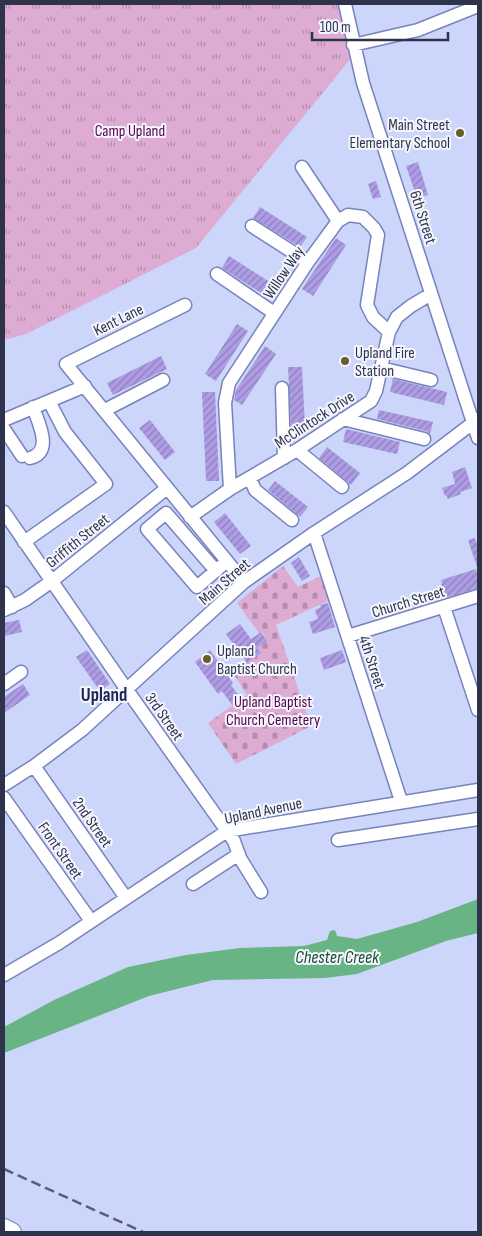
<svg xmlns="http://www.w3.org/2000/svg" width="482" height="1236" font-family="'Sofia Sans Condensed',sans-serif">
<style>
.cemetery{fill:url(#cemetery-stones)}
.park{fill:url(#park-tufts)}
.water{fill:#69b485}
.building{fill:url(#building-hatch)}
.lines{fill:none;stroke-linecap:round;stroke-linejoin:round}
.minor-casing{stroke:#7783bc;stroke-width:15}
.highway-casing{stroke:#7783bc;stroke-width:20}
.minor{stroke:#fff;stroke-width:12}
.highway{stroke:#fff;stroke-width:18}
.rail{stroke:#575d79;stroke-width:2.5;stroke-dasharray:10 5;stroke-linecap:butt}
.poi-dot{fill:#6a5d2a;stroke:#f6f7fe;stroke-width:2}
.labels{text-anchor:middle;stroke-width:4;stroke-linejoin:round;paint-order:stroke}
.poi-label{font-size:16px;fill:#2e334b;stroke:#f6f7fe;text-anchor:start}
.park-label{font-size:16px;fill:#55044a;stroke:#f6f7fe}
.street-label{font-size:16px;fill:#2e334b;stroke:#f6f7fe}
.water-label{font-size:18px;font-style:italic;fill:#154e2e;stroke:#f6f7fe}
.quarter-label{font-size:19px;font-weight:bold;fill:#202555;stroke:#f6f7fe}
</style>
<defs>
<pattern id="cemetery-stones" width="16" height="16" patternUnits="userSpaceOnUse" patternTransform="scale(1.25)"><rect width="16" height="16" fill="#deacd2"/><path d="M2 7V4a2 2 0 0 1 4 0v3zM10 15v-3a2 2 0 0 1 4 0v3z" fill="#b48dac"/></pattern>
<pattern id="park-tufts" width="24" height="20" patternUnits="userSpaceOnUse" patternTransform="scale(1.25)"><rect width="24" height="20" fill="#deacd2"/><path d="M3 7l-1-3M5 7V3M7 7l1-3M15 17l-1-3M17 17v-4M19 17l1-3" fill="none" stroke="#b48dac"/></pattern>
<pattern id="building-hatch" width="6" height="6" patternUnits="userSpaceOnUse" patternTransform="scale(1.25)"><rect width="6" height="6" fill="#ae9ce4"/><path d="M-1 1l2-2M0 6l6-6M5 7l2-2" fill="none" stroke="#8e80bb"/></pattern>
</defs>
<rect width="100%" height="100%" fill="#ccd5fa"/>
<path class="cemetery" d="M 283,566 L 298,587 L 321,576 L 330,600 L 276,625 L 311,726 L 236,764 L 208,723 L 247,695 L 233,673 L 260,653 L 257,648 L 267,641 L 262,632 L 259,633 L 237,603 Z"/>
<path class="park" d="M 4,4 L 343,4 L 352,57 L 196,248 L 26,334 L 4,340 Z"/>
<path class="water" d="M 478,899 L 478,933 L 446,941 L 357,974 L 325,978 L 213,980 L 149,996 L 4,1053 L 4,1027 L 56,999 L 128,967 L 186,955 L 240,948 L 304,946 L 327,940 L 330,931 L 335,930 L 337,936 L 357,939 L 417,922 Z"/>
<path class="building" d="M 418,162 L 428,195 L 417,198 L 406,166 Z
M 376,181 L 381,197 L 373,199 L 368,184 Z
M 260,207 L 307,237 L 300,247 L 253,218 Z
M 336,238 L 346,245 L 313,296 L 302,289 Z
M 229,256 L 276,286 L 269,298 L 222,268 Z
M 237,324 L 248,331 L 216,381 L 205,374 Z
M 265,346 L 276,354 L 242,405 L 234,400 L 236,390 Z
M 161,356 L 167,369 L 113,395 L 107,383 Z
M 288,367 L 302,367 L 305,427 L 291,427 Z
M 393,379 L 447,392 L 444,405 L 390,392 Z
M 202,392 L 215,392 L 219,481 L 206,481 Z
M 379,410 L 433,422 L 430,434 L 426,431 L 377,419 Z
M 150,420 L 175,452 L 165,460 L 139,428 Z
M 346,429 L 400,442 L 397,454 L 343,442 Z
M 327,447 L 360,473 L 351,485 L 319,458 Z
M 465,467 L 472,488 L 460,492 L 461,494 L 448,499 L 446,495 L 445,496 L 442,488 L 455,484 L 452,472 Z
M 275,481 L 308,507 L 300,517 L 268,490 Z
M 225,513 L 251,546 L 240,554 L 214,522 Z
M 475,538 L 478,547 L 478,567 L 477,567 L 468,540 Z
M 299,557 L 310,576 L 302,581 L 291,563 Z
M 476,569 L 478,578 L 478,588 L 445,598 L 440,585 L 442,584 L 441,580 Z
M 328,603 L 335,627 L 313,634 L 309,622 L 318,619 L 315,610 L 321,607 L 320,605 Z
M 19,620 L 22,632 L 4,636 L 4,623 Z
M 240,624 L 251,639 L 261,632 L 267,641 L 257,648 L 261,653 L 247,663 L 226,634 Z
M 87,650 L 110,684 L 100,691 L 76,657 Z
M 210,650 L 233,683 L 231,685 L 241,699 L 232,705 L 222,691 L 218,694 L 195,662 Z
M 342,650 L 346,662 L 324,670 L 320,658 Z
M 23,684 L 30,695 L 4,713 L 4,697 Z"/>
<g class="lines">
<defs>
<path id="minor" d="M 345,4 L 363,83 L 478,438
M 353,45 L 418,30 L 478,6
M 302,167 L 338,221
M 252,226 L 308,262
M 217,274 L 274,313
M 185,305 L 66,364 L 244,582
M 381,368 L 431,380
M 282,388 L 284,458
M 105,410 L 163,380
M 343,419 L 424,439
M 4,420 L 85,386
M 4,429 L 22,456
M 297,450 L 342,487
M 30,458 C 54,452 38,422 33,407
M 250,478 L 255,490 L 292,520
M 230,489 L 225,403 L 229,383 L 308,262 L 338,221 L 348,215 L 363,217 L 374,228 L 378,235 L 367,305 L 373,317 L 389,332
M 4,512 L 127,690 L 234,841 L 240,858 L 261,892
M 190,517 L 230,489 L 297,450 L 371,401 L 376,391 L 389,332 L 397,317 L 411,306 L 431,294
M 314,533 L 401,801
M 24,542 L 106,484 L 65,432 L 49,401
M 216,571 L 166,513 L 147,529 L 197,587 L 227,561
M 4,593 L 12,607
M 444,607 L 478,710
M 4,610 L 25,600 L 52,581 L 167,488
M 348,636 L 478,596
M 4,684 L 21,672
M 34,766 L 126,898
M 4,785 L 34,766 L 82,730 L 244,582 L 314,533 L 407,473 L 478,419
M 4,798 L 91,921
M 338,840 L 478,819
M 193,884 L 239,854
M 4,975 L 59,943 L 227,831 L 478,790"/>
<path id="highway" d="M 4,1228 L 12,1232"/>
</defs>
<use href="#minor" class="minor-casing"/>
<use href="#highway" class="highway-casing"/>
<use href="#minor" class="minor"/>
<use href="#highway" class="highway"/>
<path class="rail" d="M 4,1169 L 143,1232"/>
</g>
<g class="poi-dot">
<circle cx="460" cy="133" r="5"/>
<circle cx="345" cy="361" r="5"/>
<circle cx="207" cy="659" r="5"/>
</g>
<g class="labels">
<g class="poi-label">
<text x="450" y="130" text-anchor="end">Main Street<tspan x="450" dy="18">Elementary School</tspan></text>
<text x="355" y="358">Upland Fire<tspan x="355" dy="18">Station</tspan></text>
<text x="217" y="656">Upland<tspan x="217" dy="18">Baptist Church</tspan></text>
</g>
<g class="park-label">
<text x="130" y="136">Camp Upland</text>
<text x="273" y="707">Upland Baptist<tspan x="273" dy="18">Church Cemetery</tspan></text>
</g>
<g class="street-label">
<text transform="translate(424 217) rotate(72)" y="6">6th Street</text>
<text transform="translate(283 272) rotate(-56)" y="6">Willow Way</text>
<text transform="translate(118 319) rotate(-26)" y="6">Kent Lane</text>
<text transform="translate(314 419) rotate(-33)" y="6">McClintock Drive</text>
<text transform="translate(77 540) rotate(-39)" y="6">Griffith Street</text>
<text transform="translate(224 581) rotate(-41)" y="6">Main Street</text>
<text transform="translate(408 601) rotate(-17)" y="6">Church Street</text>
<text transform="translate(373 662) rotate(72)" y="6">4th Street</text>
<text transform="translate(165 716) rotate(55)" y="6">3rd Street</text>
<text transform="translate(263 810) rotate(-12)" y="6">Upland Avenue</text>
<text transform="translate(93 822) rotate(55)" y="6">2nd Street</text>
<text transform="translate(61 850) rotate(55)" y="6">Front Street</text>
</g>
<g class="water-label">
<text x="337" y="963">Chester Creek</text>
</g>
<g class="quarter-label">
<text x="104" y="701">Upland</text>
</g>
</g>
<rect width="482" height="1236" fill="none" stroke="#2e334b" stroke-width="10"/>
<path d="M312 32v8h136v-8" fill="none" stroke="#2e334b" stroke-width="2.5"/>
<text x="320" y="32" font-size="15" fill="#2e334b" stroke="#f6f7fe" stroke-width="4" paint-order="stroke">100 m</text>
</svg>
